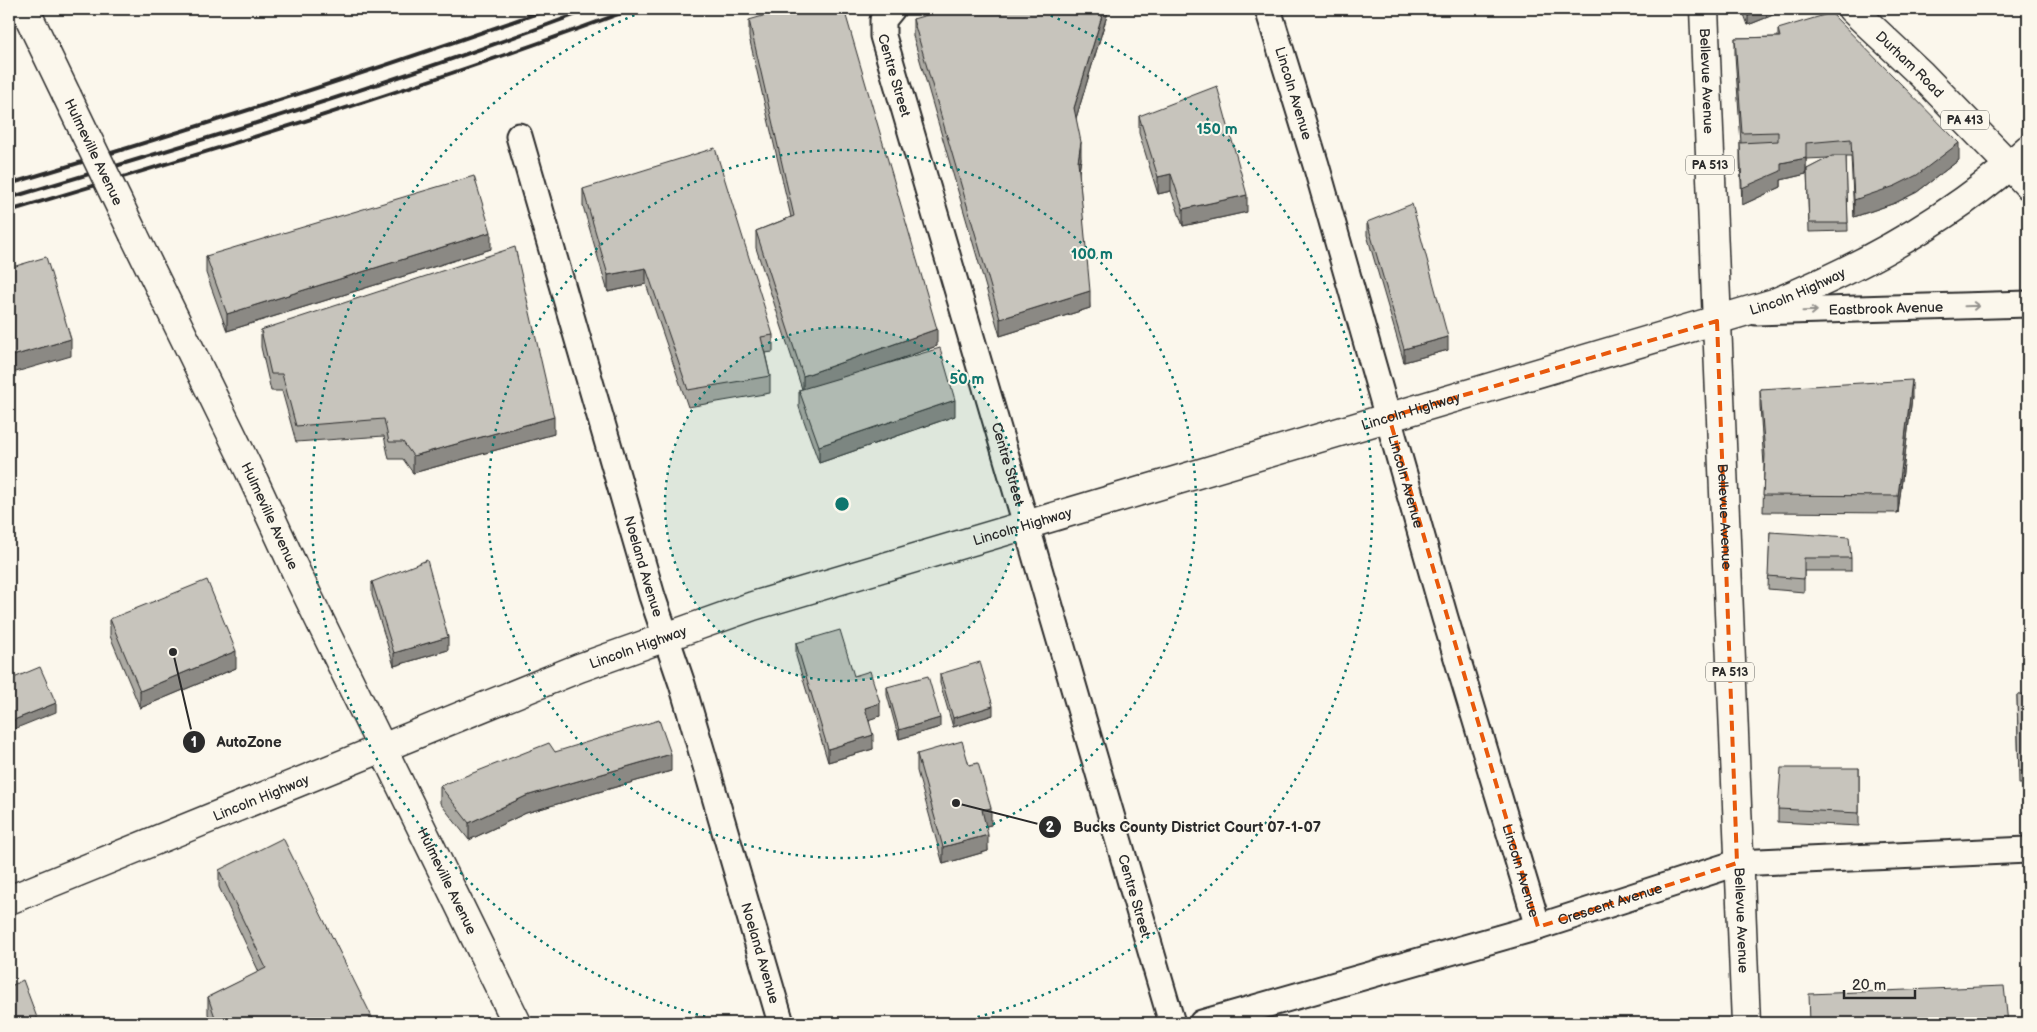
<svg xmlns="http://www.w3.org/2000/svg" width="2037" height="1032" font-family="'Balsamiq Sans',sans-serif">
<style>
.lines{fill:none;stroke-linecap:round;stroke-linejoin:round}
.minor-casing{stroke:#2b2b2b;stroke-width:29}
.tertiary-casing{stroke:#2b2b2b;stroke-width:31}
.secondary-casing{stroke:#2b2b2b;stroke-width:31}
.primary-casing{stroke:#2b2b2b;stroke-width:31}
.minor{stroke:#fbf7ec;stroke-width:25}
.tertiary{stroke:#fbf7ec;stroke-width:28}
.secondary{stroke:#fbf7ec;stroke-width:28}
.primary{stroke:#fbf7ec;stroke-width:28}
.rail{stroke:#2b2b2b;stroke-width:4}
.tertiary-bridge-casing{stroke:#2b2b2b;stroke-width:31;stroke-linecap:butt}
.tertiary-bridge{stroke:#fbf7ec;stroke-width:28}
.wall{fill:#aba9a2;stroke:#2b2b2b}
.shaded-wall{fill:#8b8984;stroke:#2b2b2b}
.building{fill:#c7c4bc;stroke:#2b2b2b}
.oneway{stroke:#93918c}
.marked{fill:none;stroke:#e8590c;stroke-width:4;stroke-dasharray:10 6;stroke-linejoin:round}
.ring{fill:none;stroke:#0f766e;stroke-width:2.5;stroke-dasharray:2.5 5}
.labels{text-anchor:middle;stroke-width:4;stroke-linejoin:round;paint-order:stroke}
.shield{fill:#fbf7ec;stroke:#696865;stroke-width:1}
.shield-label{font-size:12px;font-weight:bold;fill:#2b2b2b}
.street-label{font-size:14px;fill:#2b2b2b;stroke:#fbf7ec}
.centre{fill:#0f766e;stroke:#fbf7ec;stroke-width:2.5}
.ring-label{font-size:15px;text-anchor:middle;font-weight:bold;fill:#0f766e;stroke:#fbf7ec;stroke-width:4;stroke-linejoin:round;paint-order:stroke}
.leader{fill:none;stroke:#2b2b2b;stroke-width:2}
.callout-dot{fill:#2b2b2b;stroke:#fbf7ec;stroke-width:2}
.mark-label{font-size:15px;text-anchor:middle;font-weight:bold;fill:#fff}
.callout-label{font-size:15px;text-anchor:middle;font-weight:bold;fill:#2b2b2b;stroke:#fbf7ec;stroke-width:4;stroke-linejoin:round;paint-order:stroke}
</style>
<rect width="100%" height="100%" fill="#fbf7ec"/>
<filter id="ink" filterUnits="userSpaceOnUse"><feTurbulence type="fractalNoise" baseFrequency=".02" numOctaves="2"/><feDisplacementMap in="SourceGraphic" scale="10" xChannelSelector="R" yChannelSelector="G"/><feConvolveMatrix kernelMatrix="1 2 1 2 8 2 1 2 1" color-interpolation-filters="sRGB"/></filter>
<g filter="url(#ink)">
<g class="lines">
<defs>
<g id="minor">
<path id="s1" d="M 892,9 L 883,20 L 883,36 L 1172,1023"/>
<path id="s2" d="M 1268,9 L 1316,165 L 1445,618 L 1538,927"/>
<path id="s3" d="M 519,136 L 652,596 L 682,684 L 781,1023"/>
<path id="s4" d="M 1756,312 L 2028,304"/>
<path id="s5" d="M 1202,1023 L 1538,927 L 1737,863 L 2028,850"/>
</g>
<g id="tertiary">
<path d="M 25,9 L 67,96"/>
<path id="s6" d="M 134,235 L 249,470 L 297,574 L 517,1023"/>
</g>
<path id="secondary" d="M 2010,166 L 2028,185"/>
<g id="primary">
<path id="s7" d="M 1704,9 L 1746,1023"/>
<path id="s8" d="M 1852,9 L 1921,74 L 2010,166"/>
<path id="s9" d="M 9,900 L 579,668 L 753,606 L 1774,303 C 1867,265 1954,217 2028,149"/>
</g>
</defs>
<use href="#minor" class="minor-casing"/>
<use href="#tertiary" class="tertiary-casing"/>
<use href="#secondary" class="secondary-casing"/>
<use href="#primary" class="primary-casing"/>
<use href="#minor" class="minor"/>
<use href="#tertiary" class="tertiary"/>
<use href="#secondary" class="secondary"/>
<use href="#primary" class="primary"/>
<path class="rail" d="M 9,184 C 190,130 370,72 549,9
M 9,198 C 204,140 400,81 590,9
M 9,211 C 218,149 427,86 632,9"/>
<defs>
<g id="tertiary-bridge">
<path id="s10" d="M 67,96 L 134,235"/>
</g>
</defs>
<use href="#tertiary-bridge" class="tertiary-bridge-casing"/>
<use href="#tertiary-bridge" class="tertiary-bridge"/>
</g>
<path class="wall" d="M 1109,9 L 1076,118 L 1081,159 L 1079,172 L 1090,308 L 1000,336 L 913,36 L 913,19 Z
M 1742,9 L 1778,9 L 1778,13 L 1748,25 Z
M 749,20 L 937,346 L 871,369 L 955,416 L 819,463 L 799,407 L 799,390 L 802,389 L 756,248 L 756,231 L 791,217 L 749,37 Z
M 1778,29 L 1959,160 L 1917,192 L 1895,203 L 1854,217 L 1851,156 L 1846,156 L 1848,231 L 1809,232 L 1807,169 L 1829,158 L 1806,159 L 1806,174 L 1781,180 L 1781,187 L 1742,205 L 1740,160 L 1740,143 L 1741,143 L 1735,55 L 1735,38 L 1778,37 Z
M 1139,116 L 1247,212 L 1183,226 L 1171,191 L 1158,194 L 1139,133 Z
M 583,189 L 773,335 L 773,352 L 765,353 L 770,376 L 770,393 L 688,407 L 646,284 L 608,292 L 583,206 Z
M 1367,222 L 1448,350 L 1404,362 L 1367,235 Z
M 491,249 L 227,331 L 206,273 L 206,256 Z
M 261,330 L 554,434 L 413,473 L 403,459 L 389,459 L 384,436 L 296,442 L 282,391 L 271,391 L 261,347 Z
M 1760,389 L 1912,397 L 1898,513 L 1763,512 L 1764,465 L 1760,406 Z
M 1770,532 L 1851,558 L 1851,571 L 1804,571 L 1804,592 L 1768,589 Z
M 372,582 L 448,650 L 394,666 L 372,595 Z
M 110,619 L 236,668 L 140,708 L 110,636 Z
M 796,643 L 854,676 L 880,716 L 869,719 L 873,749 L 828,762 L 796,656 Z
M 940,674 L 993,715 L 953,727 L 940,683 Z
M 887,687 L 940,727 L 899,739 L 887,695 Z
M 2017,695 L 2028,695 L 2028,784 L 2019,784 Z
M 555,752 L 671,771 L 526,813 L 469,840 L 440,803 L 440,786 Z
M 917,754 L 969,765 L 991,825 L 986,826 L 988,851 L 943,864 L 917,771 Z
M 1859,768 L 1859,826 L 1778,822 L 1778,809 Z
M 219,870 L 375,1023 L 211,1023 L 208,1014 L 208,997 L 259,972 L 219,887 Z"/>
<path class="shaded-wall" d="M 1104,9 L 1109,9 L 1074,125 L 1074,108 Z
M 1766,9 L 1778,9 L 1778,13 L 1748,25 L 1748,16 Z
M 1081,142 L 1081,159 L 1078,178 L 1078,161 Z
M 1959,143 L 1959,160 L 1917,192 L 1895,203 L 1854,217 L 1854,200 Z
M 1806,158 L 1806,174 L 1781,180 L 1781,187 L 1742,205 L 1742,188 L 1781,163 Z
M 1171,174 L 1171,191 L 1158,194 L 1158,177 Z
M 1247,195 L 1247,212 L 1183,226 L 1183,209 Z
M 491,232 L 491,249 L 227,331 L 227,314 Z
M 646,268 L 646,284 L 608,292 L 608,275 Z
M 1090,291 L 1090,308 L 1000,336 L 1000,319 Z
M 937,329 L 937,346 L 803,393 L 803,376 Z
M 1448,337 L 1448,350 L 1404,362 L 1404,349 Z
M 71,339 L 71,356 L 9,374 L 9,357 Z
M 1912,380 L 1912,397 L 1898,513 L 1898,496 Z
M 955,400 L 955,416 L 819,463 L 819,446 Z
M 554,417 L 554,434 L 413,473 L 413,456 Z
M 448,637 L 448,650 L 394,666 L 394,653 Z
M 236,651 L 236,668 L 140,708 L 140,691 Z
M 56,703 L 56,712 L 9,731 L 9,722 Z
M 880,703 L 880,716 L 865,721 L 865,708 Z
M 993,706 L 993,715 L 953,727 L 953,718 Z
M 940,718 L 940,727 L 899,739 L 899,730 Z
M 873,735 L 873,749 L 828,762 L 828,749 Z
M 671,754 L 671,771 L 526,813 L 469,840 L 469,823 L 526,796 Z
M 991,808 L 991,825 L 982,827 L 982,810 Z
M 988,835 L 988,851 L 943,864 L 943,847 Z"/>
<path class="building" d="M 787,9 L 844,9 L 937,329 L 803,376 L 756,231 L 794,216 L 749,20 Z
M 948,9 L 1104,9 L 1074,108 L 1081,142 L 1078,161 L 1090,291 L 1000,319 L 913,19 Z
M 1745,9 L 1766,9 L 1748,16 Z
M 1831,13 L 1959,143 L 1917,175 L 1895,186 L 1854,200 L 1851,139 L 1806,143 L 1806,158 L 1781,163 L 1781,171 L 1742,188 L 1740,143 L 1778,141 L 1778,132 L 1742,133 L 1735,38 L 1780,37 L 1778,29 Z
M 1217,86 L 1247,195 L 1183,209 L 1171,174 L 1158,177 L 1139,116 Z
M 715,148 L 773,335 L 761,337 L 770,376 L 688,390 L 646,268 L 608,275 L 583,189 Z
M 1832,156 L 1846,156 L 1848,223 L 1809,223 L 1807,169 Z
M 474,176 L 491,232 L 227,314 L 206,256 Z
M 1412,204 L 1448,337 L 1404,349 L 1367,222 Z
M 515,247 L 554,417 L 413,456 L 403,442 L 389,442 L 384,419 L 296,426 L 282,374 L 271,374 L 261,330 Z
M 46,257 L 71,339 L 9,357 L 9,268 Z
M 940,348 L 955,400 L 819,446 L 799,390 Z
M 1912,380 L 1898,496 L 1763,495 L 1765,455 L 1760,389 Z
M 1770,532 L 1849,537 L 1851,558 L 1804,558 L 1804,579 L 1768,576 Z
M 427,560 L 448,637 L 394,653 L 372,582 Z
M 207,580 L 236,651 L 140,691 L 110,619 Z
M 840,630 L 854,676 L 870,671 L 880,703 L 865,708 L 873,735 L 828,749 L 796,643 Z
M 980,662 L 993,706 L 953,718 L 940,674 Z
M 40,667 L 56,703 L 9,722 L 9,680 Z
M 928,676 L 940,718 L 899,730 L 887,687 Z
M 2017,695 L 2028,695 L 2028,771 L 2019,771 Z
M 659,720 L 671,754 L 526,796 L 469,823 L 440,786 L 549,743 L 555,752 Z
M 962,741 L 969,765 L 978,763 L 991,808 L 982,810 L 988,835 L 943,847 L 917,754 Z
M 1781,768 L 1859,768 L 1859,813 L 1778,809 Z
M 283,838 L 375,1023 L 217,1023 L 208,997 L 266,968 L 219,870 Z
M 23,980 L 39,1023 L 9,1023 L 9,987 Z
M 2004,986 L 2008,1023 L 1810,1023 L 1809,994 Z"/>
<defs><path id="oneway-shaft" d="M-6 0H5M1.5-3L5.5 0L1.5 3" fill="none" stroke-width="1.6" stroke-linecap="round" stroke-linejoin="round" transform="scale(1.25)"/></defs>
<g class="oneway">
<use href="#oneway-shaft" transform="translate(1972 306) rotate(-2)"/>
<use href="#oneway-shaft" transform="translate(1810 311) rotate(-2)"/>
</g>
</g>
<path class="marked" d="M 1717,321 L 1737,863 L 1538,927 L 1389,417 Z"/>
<circle cx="842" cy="504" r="177" fill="#0f766e" fill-opacity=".12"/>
<g class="ring">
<circle cx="842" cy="504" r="177"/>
<circle cx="842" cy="504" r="354"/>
<path d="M727 1022A531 531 0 0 1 647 10M1037 10A531 531 0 0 1 957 1022"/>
</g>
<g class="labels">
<g class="shield">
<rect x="1941" y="110.5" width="48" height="19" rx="4"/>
<rect x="1686" y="155.5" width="48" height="19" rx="4"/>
<rect x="1706" y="662.5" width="48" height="19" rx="4"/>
</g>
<g class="shield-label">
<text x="1965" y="124">PA 413</text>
<text x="1710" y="169">PA 513</text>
<text x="1730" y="676">PA 513</text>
</g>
<g class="street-label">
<text dy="5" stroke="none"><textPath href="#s8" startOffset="80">Durham Road</textPath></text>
<text dy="5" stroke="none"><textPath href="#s1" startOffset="71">Centre Street</textPath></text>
<text dy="5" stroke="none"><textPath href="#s7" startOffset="72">Bellevue Avenue</textPath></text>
<text dy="5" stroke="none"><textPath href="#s2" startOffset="88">Lincoln Avenue</textPath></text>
<text dy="5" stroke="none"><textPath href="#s10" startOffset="62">Hulmeville Avenue</textPath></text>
<text dy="5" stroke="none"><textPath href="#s9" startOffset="1891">Lincoln Highway</textPath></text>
<text dy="5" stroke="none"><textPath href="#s4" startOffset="130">Eastbrook Avenue</textPath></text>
<text dy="5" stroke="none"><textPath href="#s9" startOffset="1486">Lincoln Highway</textPath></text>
<text dy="5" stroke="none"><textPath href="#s1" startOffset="476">Centre Street</textPath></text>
<text dy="5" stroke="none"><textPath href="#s2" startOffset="492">Lincoln Avenue</textPath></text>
<text dy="5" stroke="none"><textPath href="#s6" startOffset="312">Hulmeville Avenue</textPath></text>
<text dy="5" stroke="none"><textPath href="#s7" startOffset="508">Bellevue Avenue</textPath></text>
<text dy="5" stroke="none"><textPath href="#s9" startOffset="1081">Lincoln Highway</textPath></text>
<text dy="5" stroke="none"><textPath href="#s3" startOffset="448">Noeland Avenue</textPath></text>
<text dy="5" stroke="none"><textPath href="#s9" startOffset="678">Lincoln Highway</textPath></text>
<text dy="5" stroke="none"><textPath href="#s9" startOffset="272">Lincoln Highway</textPath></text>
<text dy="5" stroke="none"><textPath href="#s2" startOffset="898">Lincoln Avenue</textPath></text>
<text dy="5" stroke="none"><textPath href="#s6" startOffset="718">Hulmeville Avenue</textPath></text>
<text dy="5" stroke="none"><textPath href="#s1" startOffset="926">Centre Street</textPath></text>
<text dy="5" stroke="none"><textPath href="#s5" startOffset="425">Crescent Avenue</textPath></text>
<text dy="5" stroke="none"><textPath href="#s7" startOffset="912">Bellevue Avenue</textPath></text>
<text dy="5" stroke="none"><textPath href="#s3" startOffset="852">Noeland Avenue</textPath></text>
</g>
</g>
<circle cx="842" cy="504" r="8" class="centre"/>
<g class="ring-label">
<text x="1217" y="134">150 m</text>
<text x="1092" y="259">100 m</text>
<text x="967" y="384">50 m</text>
</g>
<path class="leader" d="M173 652L194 742M956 803L1050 827"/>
<g class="callout-dot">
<circle cx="173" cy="652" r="5"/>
<circle cx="956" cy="803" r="5"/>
<circle cx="194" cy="742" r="12"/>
<circle cx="1050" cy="827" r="12"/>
</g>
<g class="mark-label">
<text x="194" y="747">1</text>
<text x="1050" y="832">2</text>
</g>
<g class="callout-label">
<text x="249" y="747">AutoZone</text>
<text x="1197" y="832">Bucks County District Court 07-1-07</text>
</g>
<rect width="2037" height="1032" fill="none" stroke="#fbf7ec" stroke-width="30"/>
<rect x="15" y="15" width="2007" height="1002" fill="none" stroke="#2b2b2b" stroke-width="2" filter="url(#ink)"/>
<path d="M1844 990v8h71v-8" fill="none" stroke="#2b2b2b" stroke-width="2.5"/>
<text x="1852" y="990" font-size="15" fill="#2b2b2b" stroke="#fbf7ec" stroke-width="4" paint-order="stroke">20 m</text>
</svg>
